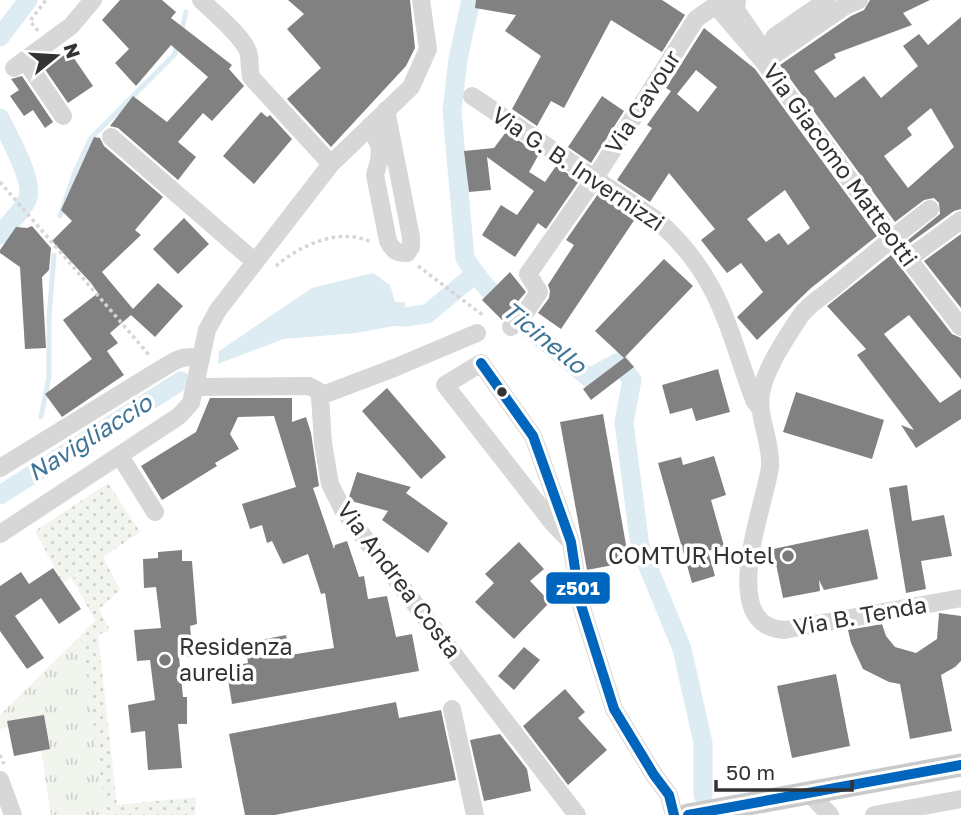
<svg xmlns="http://www.w3.org/2000/svg" width="961" height="815" font-family="'Golos Text',sans-serif">
<style>
.grass{fill:url(#grass-tufts)}
.park{fill:url(#park-dots)}
.water{fill:#ddebf3}
.lines{fill:none;stroke-linecap:round;stroke-linejoin:round}
.stream{stroke:#ddebf3;stroke-width:5}
.canal{stroke:#ddebf3;stroke-width:19}
.building{fill:#818181;fill-rule:evenodd}
.path{stroke:#d6d6d6;stroke-width:3.5;stroke-dasharray:3.5 3.5;stroke-linecap:butt}
.minor{stroke:#d7d7d7;stroke-width:18}
.major{stroke:#cacaca;stroke-width:23}
.bus-1-casing{stroke:#fff;stroke-width:16}
.bus-1{stroke:#0065bd;stroke-width:10}
.bus-dot{fill:#333;stroke:#fff;stroke-width:2.5}
.poi-dot{fill:#7a7a7a;stroke:#fff;stroke-width:2.5}
.labels{text-anchor:middle;stroke-width:7;stroke-linejoin:round;paint-order:stroke}
.street-label{font-size:23px;fill:#333;stroke:#fff}
.poi-label{font-size:23px;fill:#333;stroke:#fff;text-anchor:end}
.water-label{font-size:24px;font-style:italic;fill:#3f7597;stroke:#fff}
.line-badge{stroke:#fff;stroke-width:2.5}
.badge-label{font-size:19px;text-anchor:middle;font-weight:bold;fill:#fff}
</style>
<defs>
<pattern id="grass-tufts" width="24" height="20" patternUnits="userSpaceOnUse" patternTransform="scale(1.75)"><rect width="24" height="20" fill="#f1f5ed"/><path d="M3 7l-1-3M5 7V3M7 7l1-3M15 17l-1-3M17 17v-4M19 17l1-3" fill="none" stroke="#cfd2cc"/></pattern>
<pattern id="park-dots" width="8" height="8" patternUnits="userSpaceOnUse" patternTransform="scale(1.75)"><rect width="8" height="8" fill="#f1f5ed"/><path d="M2 2h.1M6 6h.1" fill="none" stroke="#cfd2cc" stroke-width="1.8" stroke-linecap="round"/></pattern>
</defs>
<rect width="100%" height="100%" fill="#fff"/>
<path class="grass" d="M 81,635 L 106,815 L 51,815 L 37,723 L 0,729 L 0,715 Z"/>
<path class="park" d="M 108,483 L 140,532 L 103,557 L 120,590 L 99,609 L 110,630 L 98,635 L 117,805 L 196,797 L 195,815 L 106,815 L 81,635 L 95,620 L 72,579 L 82,571 L 63,583 L 35,531 Z"/>
<path class="water" d="M 373,273 L 390,285 L 395,302 L 405,302 L 405,307 L 394,309 L 395,312 L 403,311 L 405,324 L 356,333 L 284,339 L 218,364 L 219,351 L 312,288 Z"/>
<g class="lines">
<path class="stream" d="M 181,33 L 186,12
M 60,216 L 75,172 L 91,138 L 175,54 L 177,45
M 41,417 L 49,377 L 49,317 L 54,255"/>
<path class="canal" d="M 471,0 L 458,59 L 452,111 L 465,258 C 495,307 546,341 589,378 L 619,362 L 632,380 L 624,422 L 640,547 L 682,649 L 703,743 L 703,795
M 0,37 L 28,0
M 0,118 C 8,136 36,183 27,200 C 21,213 8,224 0,235
M 379,315 L 405,317 L 427,314 L 475,274
M 0,495 L 181,381"/>
</g>
<path class="building" d="M 120,0 L 162,0 L 176,12 L 171,18 L 232,65 L 229,69 L 244,86 L 212,121 L 203,113 L 178,142 L 196,157 L 178,180 L 118,128 L 110,126 L 133,96 L 167,122 L 208,77 L 171,45 L 136,86 L 115,63 L 129,49 L 102,20 Z
M 288,0 L 410,0 L 415,48 L 406,66 L 331,147 L 287,99 L 321,68 L 287,29 L 304,14 Z
M 476,0 L 662,0 L 685,15 L 662,52 L 611,20 L 564,108 L 551,101 L 537,126 L 512,109 L 541,56 L 505,31 L 516,15 L 475,8 Z
M 870,0 L 930,0 L 903,13 L 912,25 L 834,54 L 836,58 L 814,71 L 835,98 L 864,76 L 881,98 L 918,66 L 903,46 L 919,34 L 928,45 L 961,17 L 961,209 L 954,211 L 910,243 L 908,240 L 940,214 L 939,203 L 934,198 L 924,200 L 895,222 L 780,65 L 851,16 L 864,10 ZM 931,108 L 954,147 L 908,188 L 884,156 L 912,135 L 907,128 Z
M 704,28 L 755,69 L 877,236 L 811,288 L 757,340 L 737,317 L 763,292 L 741,263 L 727,273 L 701,240 L 715,229 L 669,173 L 650,202 L 617,180 L 652,128 L 647,125 L 671,91 L 666,88 ZM 696,70 L 717,87 L 698,112 L 677,94 ZM 785,190 L 810,228 L 788,245 L 779,233 L 766,242 L 747,219 Z
M 69,51 L 93,86 L 68,103 L 44,68 Z
M 22,76 L 53,122 L 45,128 L 33,110 L 24,116 L 10,96 L 19,90 L 11,79 Z
M 602,96 L 624,111 L 591,163 L 568,147 Z
M 261,112 L 267,117 L 270,115 L 292,139 L 254,184 L 223,156 Z
M 506,132 L 539,154 L 529,172 L 545,182 L 556,166 L 579,181 L 546,229 L 538,223 L 515,257 L 482,235 L 501,205 L 517,215 L 534,191 L 487,157 L 491,190 L 469,192 L 464,151 L 494,148 Z
M 94,137 L 100,138 L 104,146 L 163,197 L 135,230 L 141,235 L 102,272 L 133,309 L 158,283 L 183,306 L 155,337 L 131,315 L 110,333 L 118,343 L 107,351 L 124,375 L 62,417 L 45,394 L 92,359 L 63,320 L 98,293 L 91,283 L 52,241 L 72,221 L 61,210 Z
M 598,194 L 635,219 L 561,329 L 538,313 L 549,298 L 550,291 L 548,285 L 574,245 L 566,240 Z
M 184,218 L 209,244 L 178,274 L 153,249 Z
M 32,226 L 51,248 L 49,270 L 42,277 L 46,348 L 25,349 L 20,267 L 0,253 L 0,250 L 16,227 L 27,228 Z
M 961,234 L 961,308 L 924,261 Z
M 891,255 L 952,334 L 961,338 L 961,379 L 909,315 L 884,334 L 940,403 L 961,389 L 961,419 L 916,448 L 901,425 L 914,430 L 857,355 L 866,349 L 827,306 Z
M 664,259 L 693,286 L 625,357 L 634,367 L 591,400 L 583,389 L 624,358 L 595,331 Z
M 510,272 L 526,292 L 502,320 L 482,300 Z
M 718,369 L 730,412 L 696,421 L 692,408 L 670,414 L 662,385 Z
M 387,388 L 446,457 L 421,479 L 362,411 Z
M 796,392 L 884,420 L 872,459 L 783,432 Z
M 210,398 L 292,398 L 292,422 L 306,417 L 311,433 L 319,486 L 313,488 L 334,549 L 335,545 L 347,541 L 359,577 L 364,576 L 368,599 L 387,596 L 396,637 L 412,634 L 419,671 L 232,704 L 226,667 L 248,663 L 245,643 L 286,635 L 290,655 L 334,648 L 325,593 L 321,594 L 308,554 L 283,564 L 272,541 L 267,543 L 262,525 L 250,529 L 242,504 L 296,487 L 274,416 L 238,417 L 230,434 L 239,449 L 215,463 L 217,466 L 162,500 L 141,466 L 196,432 Z
M 603,414 L 629,562 L 587,570 L 560,422 Z
M 714,456 L 726,495 L 711,500 L 724,546 L 708,551 L 715,576 L 692,583 L 658,463 L 681,457 L 683,465 Z
M 357,472 L 411,487 L 406,493 L 448,523 L 428,553 L 382,520 L 388,511 L 351,501 L 349,497 Z
M 907,485 L 912,521 L 944,515 L 952,556 L 921,561 L 926,589 L 906,593 L 889,488 Z
M 868,529 L 878,579 L 824,590 L 819,580 L 820,591 L 783,598 L 773,549 Z
M 519,542 L 544,569 L 530,581 L 550,602 L 514,639 L 475,602 L 494,583 L 485,574 Z
M 182,550 L 182,561 L 192,561 L 197,624 L 190,626 L 193,656 L 179,657 L 183,697 L 187,697 L 187,724 L 178,724 L 182,768 L 148,770 L 145,731 L 131,733 L 128,705 L 155,700 L 150,660 L 137,661 L 134,630 L 161,628 L 156,587 L 144,588 L 143,559 L 158,558 L 158,552 Z
M 53,568 L 81,609 L 59,624 L 41,598 L 15,616 L 44,658 L 27,669 L 0,631 L 0,586 L 21,572 L 29,584 Z
M 939,613 L 961,616 L 961,661 L 955,667 L 941,675 L 952,731 L 910,739 L 900,684 L 889,682 L 863,669 L 851,643 L 848,630 L 882,624 L 886,636 L 895,647 L 916,653 L 937,639 Z
M 524,647 L 540,660 L 514,690 L 498,676 Z
M 836,674 L 850,746 L 792,758 L 777,686 Z
M 565,689 L 585,712 L 578,718 L 607,750 L 568,785 L 523,726 Z
M 396,702 L 399,718 L 441,710 L 456,780 L 275,815 L 245,815 L 229,734 Z
M 44,715 L 50,749 L 14,756 L 7,721 Z
M 500,734 L 527,769 L 531,791 L 484,801 L 470,740 Z"/>
<g class="lines">
<path class="path" d="M 38,31 L 30,21 L 46,0
M 0,182 L 150,356
M 276,266 C 300,245 340,227 371,242
M 418,266 L 484,316
M 0,755 L 4,764"/>
<path class="minor" d="M 201,0 C 213,12 246,38 249,55 C 250,62 249,68 251,77 L 331,164
M 737,0 L 736,10 L 765,52 L 779,44 L 774,37 L 827,0
M 716,6 L 764,62 L 892,238 L 961,327
M 771,57 L 845,6 L 859,0
M 25,60 L 63,116
M 14,68 L 71,26 L 93,0
M 472,96 L 658,221 C 720,276 727,327 754,400 L 760,408
M 370,126 L 380,147 L 379,161 L 375,175 L 388,241 C 393,251 397,253 407,253 L 411,247 L 411,237 L 386,110
M 111,137 L 254,261
M 930,209 C 897,234 866,260 835,286 C 823,296 807,305 799,318 C 785,340 766,367 761,393 C 757,418 772,442 770,467 C 765,505 716,626 784,630 L 961,598
M 908,259 L 961,220
M 511,327 L 527,310 L 539,292 L 528,274 L 595,178 L 696,19 L 723,0
M 195,387 L 309,386 L 317,390 L 320,396 L 323,443 L 330,484 L 343,510 L 577,815
M 320,396 L 394,368 L 477,333
M 120,456 L 155,512
M 0,468 L 161,369 C 174,361 185,353 201,359
M 0,534 L 179,416 L 191,403 L 207,330 L 218,310 L 331,164 L 411,87 L 428,49 L 421,0
M 571,542 L 552,522 L 445,385 L 481,363 L 533,436 L 571,542 L 580,602 L 614,709 L 654,775 L 669,795 L 674,815
M 452,709 L 475,815
M 0,780 L 13,815
M 809,793 L 830,815
M 874,815 L 961,799"/>
<path class="major" d="M 688,815 L 961,765"/>
<defs>
<path id="bus-1" d="M 481,363 L 533,436 L 571,542 L 580,602 L 614,709 L 654,775 L 669,795 L 674,815
M 688,815 L 961,765"/>
</defs>
<use href="#bus-1" class="bus-1-casing"/>
<use href="#bus-1" class="bus-1"/>
</g>
<circle class="bus-dot" cx="502" cy="392" r="6"/>
<g class="poi-dot">
<circle cx="788" cy="556" r="7"/>
<circle cx="165" cy="660" r="7"/>
</g>
<g class="labels">
<g class="street-label">
<text transform="translate(643 102) rotate(-57)" y="8">Via Cavour</text>
<text transform="translate(840 165) rotate(54)" y="8">Via Giacomo Matteotti</text>
<text transform="translate(578 169) rotate(34)" y="8">Via G. B. Invernizzi</text>
<text transform="translate(399 580) rotate(53)" y="8">Via Andrea Costa</text>
<text transform="translate(860 616) rotate(-10)" y="8">Via B. Tenda</text>
</g>
<g class="poi-label">
<text x="774" y="564">COMTUR Hotel</text>
<text x="179" y="655" text-anchor="start">Residenza<tspan x="179" dy="26">aurelia</tspan></text>
</g>
<g class="water-label">
<text transform="translate(544 338) rotate(39)" y="8">Ticinello</text>
<text transform="translate(90 438) rotate(-32)" y="8">Navigliaccio</text>
</g>
</g>
<rect class="line-badge" x="545" y="571" width="66" height="34" rx="7" fill="#0065bd"/>
<g class="badge-label">
<text x="578" y="595">z501</text>
</g>
<g transform="translate(56 56) rotate(72)" stroke="#ffffff" stroke-width="5" paint-order="stroke">
<path d="M0-5L12 26L0 18L-12 26Z" fill="#333333"/>
<text y="-10" font-size="19" font-weight="bold" text-anchor="middle" fill="#333333">N</text>
</g>
<path d="M716 780v10h136v-10" fill="none" stroke="#333333" stroke-width="3.5"/>
<text x="726" y="780" font-size="21" fill="#333333" stroke="#ffffff" stroke-width="5" paint-order="stroke">50 m</text>
</svg>
